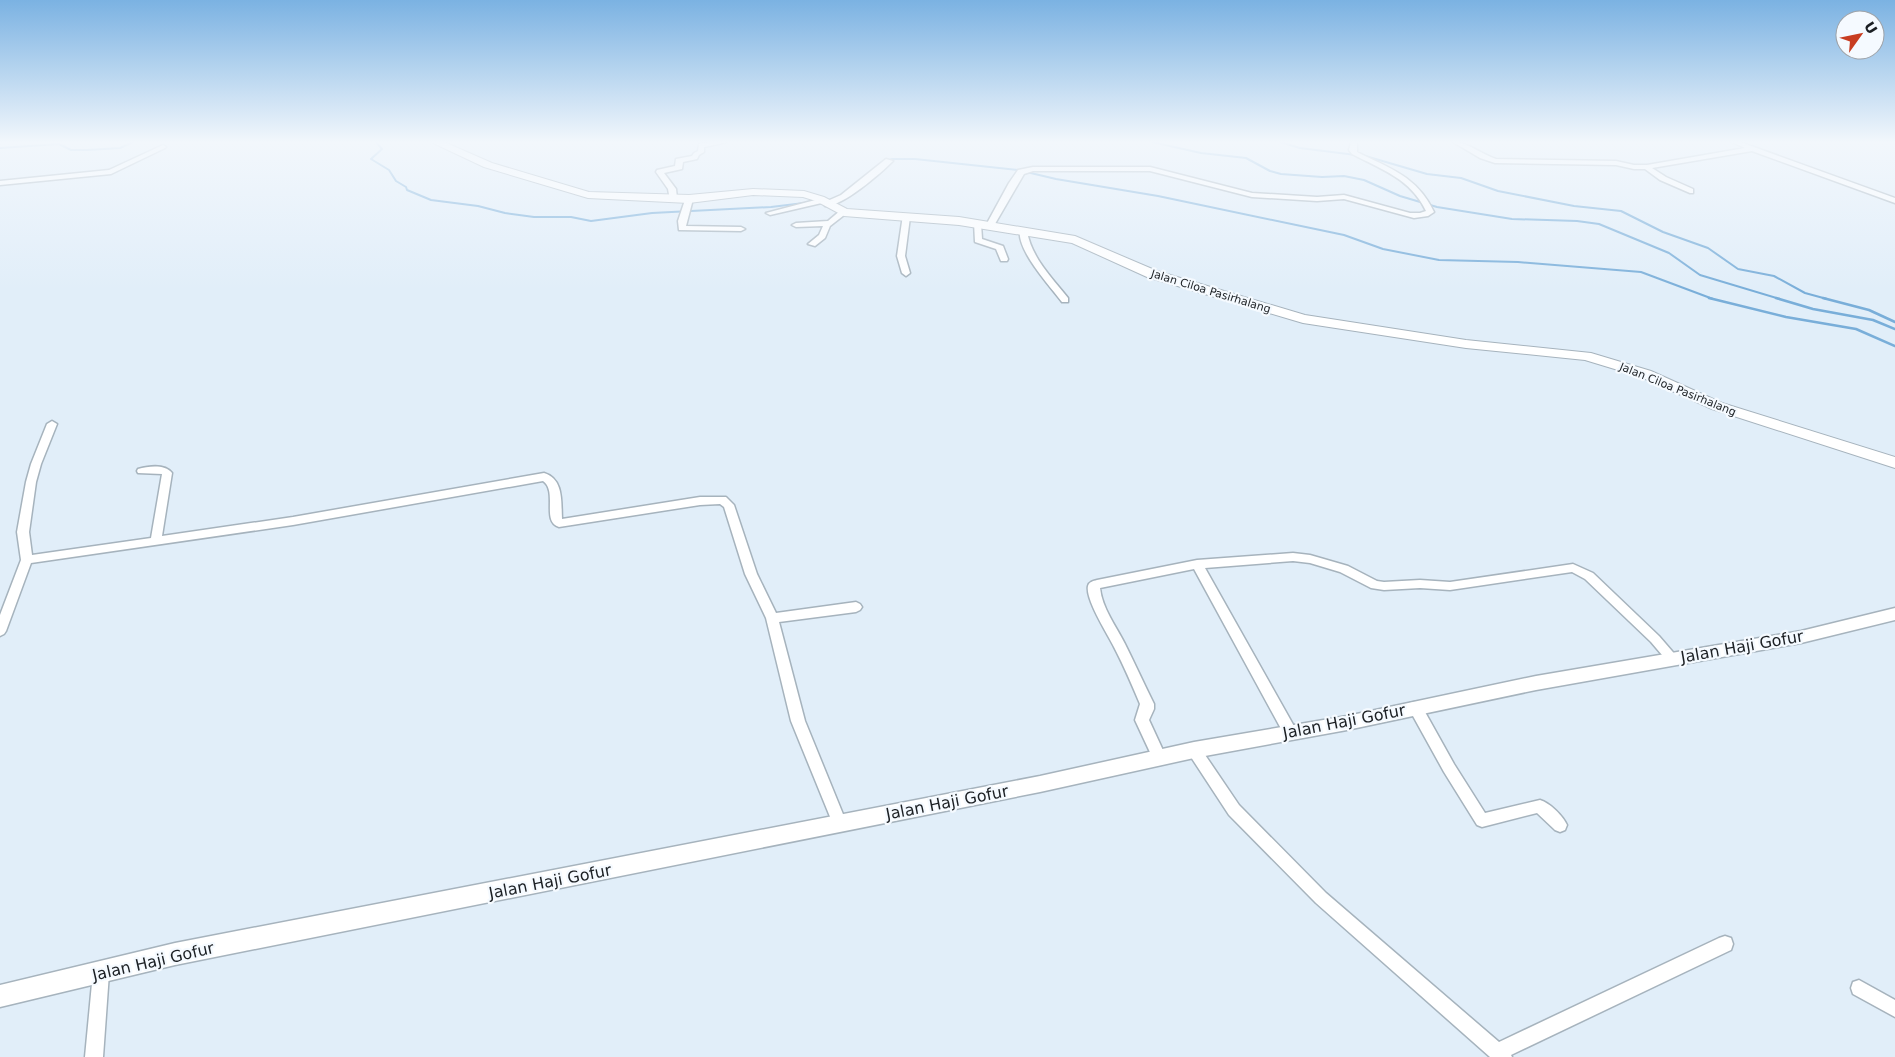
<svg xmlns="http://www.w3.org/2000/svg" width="1895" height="1057" font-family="'DejaVu Sans',sans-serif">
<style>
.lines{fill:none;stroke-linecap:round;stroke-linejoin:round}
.stream-far1{stroke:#79aed9;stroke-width:2}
.stream{stroke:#79aed9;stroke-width:2.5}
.street-casing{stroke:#a6b3bd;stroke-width:3}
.secondary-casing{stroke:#a6b3bd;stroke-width:3}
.primary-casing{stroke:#a6b3bd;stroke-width:2}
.street{fill:#fff;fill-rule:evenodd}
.secondary{fill:#fff;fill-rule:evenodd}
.primary{fill:#fff;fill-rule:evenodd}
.labels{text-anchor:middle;stroke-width:4.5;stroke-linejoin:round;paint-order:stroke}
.far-street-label{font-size:11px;fill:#1b1f23;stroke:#f5faff}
.near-street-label{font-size:16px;fill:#1b1f23;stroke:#f5faff}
</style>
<rect width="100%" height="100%" fill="#e1eef9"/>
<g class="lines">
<path class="stream-far1" d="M 376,142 L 382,149 L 371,159 L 389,170 L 396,181 L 406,187 L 407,190 L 431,200 L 478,206 L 505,213 L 534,217 L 571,217 L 591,221 L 652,213 L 771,207 L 804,203
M 1152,142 L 1201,153 L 1246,158 L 1270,171 L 1281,174 L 1322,177 L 1344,176 L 1364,180 L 1400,196 L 1437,207 L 1512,219 L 1577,221 L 1599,224 L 1669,253 L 1700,275 L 1780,299
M 1280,142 L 1300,148 L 1356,155
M 0,148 L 59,144 L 71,150 L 87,150 L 120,148 L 133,142
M 1362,155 L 1427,174 L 1461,178 L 1498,191 L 1574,206 L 1621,211 L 1663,232 L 1708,248 L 1738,269 L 1774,276 L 1805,293 L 1827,299
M 886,162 L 892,159 L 915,159 L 1018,170 L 1056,179 L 1158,196 L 1344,235 L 1383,249 L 1439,260 L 1518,262 L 1641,272 L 1713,299"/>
<path class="stream" d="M 1709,298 L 1786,317 L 1856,329 L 1895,346
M 1776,298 L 1813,309 L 1873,320 L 1895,329
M 1823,298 L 1869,310 L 1895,322"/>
<defs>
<path id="street" d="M 711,142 L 727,142 L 704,147 L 704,152 L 699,155 L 697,159 L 683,162 L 682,169 L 664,173 L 676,189 L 677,198 L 670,200 L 668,189 L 656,172 L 657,170 L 675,166 L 676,159 L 692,156 L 694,153 L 698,151 L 699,144 Z
M 1351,142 L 1357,142 L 1357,152 C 1389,168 1417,176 1434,212 L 1428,216 L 1414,218 L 1344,199 L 1317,201 L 1252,197 L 1150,171 L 1033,171 L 1024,174 L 992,229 L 985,227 L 1009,183 L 1018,170 L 1033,167 L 1150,167 L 1252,193 L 1317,197 L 1344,195 L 1410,213 L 1420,213 L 1426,211 C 1411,179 1381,169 1352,154 L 1349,150 Z
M 1453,142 C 1468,142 1481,154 1496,159 L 1616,161 L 1634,165 L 1647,165 L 1745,148 L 1732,142 L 1740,142 L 1895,198 L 1895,203 L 1752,151 L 1652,168 L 1666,177 L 1693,189 L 1693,193 L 1690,193 L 1660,180 L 1645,169 L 1634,169 L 1616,165 L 1495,163 L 1480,158 Z
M 163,145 L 166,147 L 165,148 L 111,174 L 0,185 L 0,181 L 109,170 Z
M 886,159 L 893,161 C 880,174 842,207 825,206 L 825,202 L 841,195 Z
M 686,197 L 693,199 L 686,226 L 741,227 L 745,229 L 741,231 L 679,230 L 678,221 Z
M 823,198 L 827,200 L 826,202 L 770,215 L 766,213 Z
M 841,210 L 848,212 L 830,226 L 825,238 L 815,246 L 808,244 L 819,235 L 823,226 L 796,227 L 792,225 L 796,223 L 828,221 Z
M 903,215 L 910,217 L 905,256 L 910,273 L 906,276 L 902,273 L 897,256 Z
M 974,222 L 981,224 L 982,239 L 1003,246 L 1008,259 L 1007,261 L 1001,261 L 996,249 L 975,242 Z
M 1020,229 L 1027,231 C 1031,257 1052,278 1068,298 L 1068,302 L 1062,302 C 1050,286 1016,250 1020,229 Z
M 52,421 L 57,424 L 41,464 L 36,482 L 29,532 L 32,555 L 151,538 L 162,474 L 138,473 L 137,471 L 138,469 C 149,466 165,464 172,473 L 162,536 L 293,517 L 544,473 C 564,479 561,502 562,519 L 700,497 L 726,497 L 734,505 L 757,574 L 776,613 L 856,602 L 860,604 L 862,607 L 860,610 L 856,612 L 779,622 L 805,721 L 847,824 L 845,829 L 840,831 L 835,829 L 791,721 L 766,618 L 745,574 L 724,507 L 720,504 L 700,505 L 559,527 C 541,522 558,491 543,481 L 293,525 L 31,563 L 6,631 L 4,634 L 0,636 L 0,615 L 21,560 L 17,532 L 26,482 L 31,464 L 47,424 Z
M 1293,553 L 1310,555 L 1348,566 L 1377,581 L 1384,582 L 1420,580 L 1450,582 L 1573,564 L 1593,573 L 1659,636 L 1678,658 L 1676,662 L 1672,663 L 1668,662 L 1651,642 L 1585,579 L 1572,572 L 1450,590 L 1420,588 L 1384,590 L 1371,588 L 1340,572 L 1310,563 L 1293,561 L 1205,568 L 1295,728 L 1297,732 L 1295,736 L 1290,738 L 1285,736 L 1194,569 L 1100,588 C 1102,608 1116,626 1125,644 C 1135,664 1144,684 1154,704 L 1154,709 L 1149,720 L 1167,759 L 1165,763 L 1160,765 L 1155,763 L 1135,720 L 1140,704 C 1132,685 1124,666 1114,647 C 1108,635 1085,599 1088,586 C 1089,582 1093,581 1097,580 L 1197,560 Z
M 1415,702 L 1420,703 L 1454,764 L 1485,813 L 1540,800 C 1550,803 1563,816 1567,825 L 1565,830 L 1560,832 L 1555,830 L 1537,813 L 1482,827 L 1477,825 L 1444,772 L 1408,707 L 1410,703 Z
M 1194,744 L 1199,746 L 1239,805 L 1326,893 L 1499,1042 L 1719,938 L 1725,936 L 1731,938 L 1733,944 L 1731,950 L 1511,1055 L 1512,1057 L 1490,1057 L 1316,903 L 1229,815 L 1189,754 L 1187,750 L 1189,746 Z
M 101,965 L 107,967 L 109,973 L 103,1057 L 85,1057 L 93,973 L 95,967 Z
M 1859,980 L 1895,1000 L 1895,1017 L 1853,994 L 1851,988 L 1853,982 Z"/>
<path id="secondary" d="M 1895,608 L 1895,620 L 1801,643 L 1536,690 L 1347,730 L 1194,758 L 1040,792 L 175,965 L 0,1007 L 0,985 L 175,943 L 1040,776 L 1194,742 L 1347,716 L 1536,676 L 1801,631 Z"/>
<path id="primary" d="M 431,142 L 444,142 L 492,163 L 589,192 L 689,195 L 753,189 L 804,191 L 824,197 L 847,209 L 959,217 L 1075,236 L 1157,271 L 1305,315 L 1466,340 L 1591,353 L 1651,371 L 1722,403 L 1895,457 L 1895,468 L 1712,409 L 1641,377 L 1585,360 L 1466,348 L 1303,323 L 1147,277 L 1072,243 L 959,225 L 844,216 L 816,201 L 803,197 L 753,195 L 689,203 L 588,198 L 484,167 Z"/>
</defs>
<use href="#street" class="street-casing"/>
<use href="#secondary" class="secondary-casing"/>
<use href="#primary" class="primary-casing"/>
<use href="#street" class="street"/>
<use href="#secondary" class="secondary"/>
<use href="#primary" class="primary"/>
</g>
<linearGradient id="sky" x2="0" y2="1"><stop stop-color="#7bb2e2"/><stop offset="0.49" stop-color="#f2f7fc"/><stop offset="1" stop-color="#f2f7fc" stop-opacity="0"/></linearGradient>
<rect width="1895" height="290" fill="url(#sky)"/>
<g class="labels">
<g class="far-street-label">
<text transform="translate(1211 291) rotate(17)" y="4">Jalan Ciloa Pasirhalang</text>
<text transform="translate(1678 389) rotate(22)" y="4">Jalan Ciloa Pasirhalang</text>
</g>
<g class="near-street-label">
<text transform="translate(1742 646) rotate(-10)" y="6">Jalan Haji Gofur</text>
<text transform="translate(1344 721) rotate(-11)" y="6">Jalan Haji Gofur</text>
<text transform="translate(947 802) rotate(-11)" y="6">Jalan Haji Gofur</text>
<text transform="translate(550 881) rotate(-11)" y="6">Jalan Haji Gofur</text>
<text transform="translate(153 961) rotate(-13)" y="6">Jalan Haji Gofur</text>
</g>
</g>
<g transform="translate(1860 35) rotate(57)"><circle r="24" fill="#f5faff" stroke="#9ea2a7"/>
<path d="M0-4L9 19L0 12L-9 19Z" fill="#c83d21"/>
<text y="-8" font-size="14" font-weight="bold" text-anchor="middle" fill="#1b1f23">U</text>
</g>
</svg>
